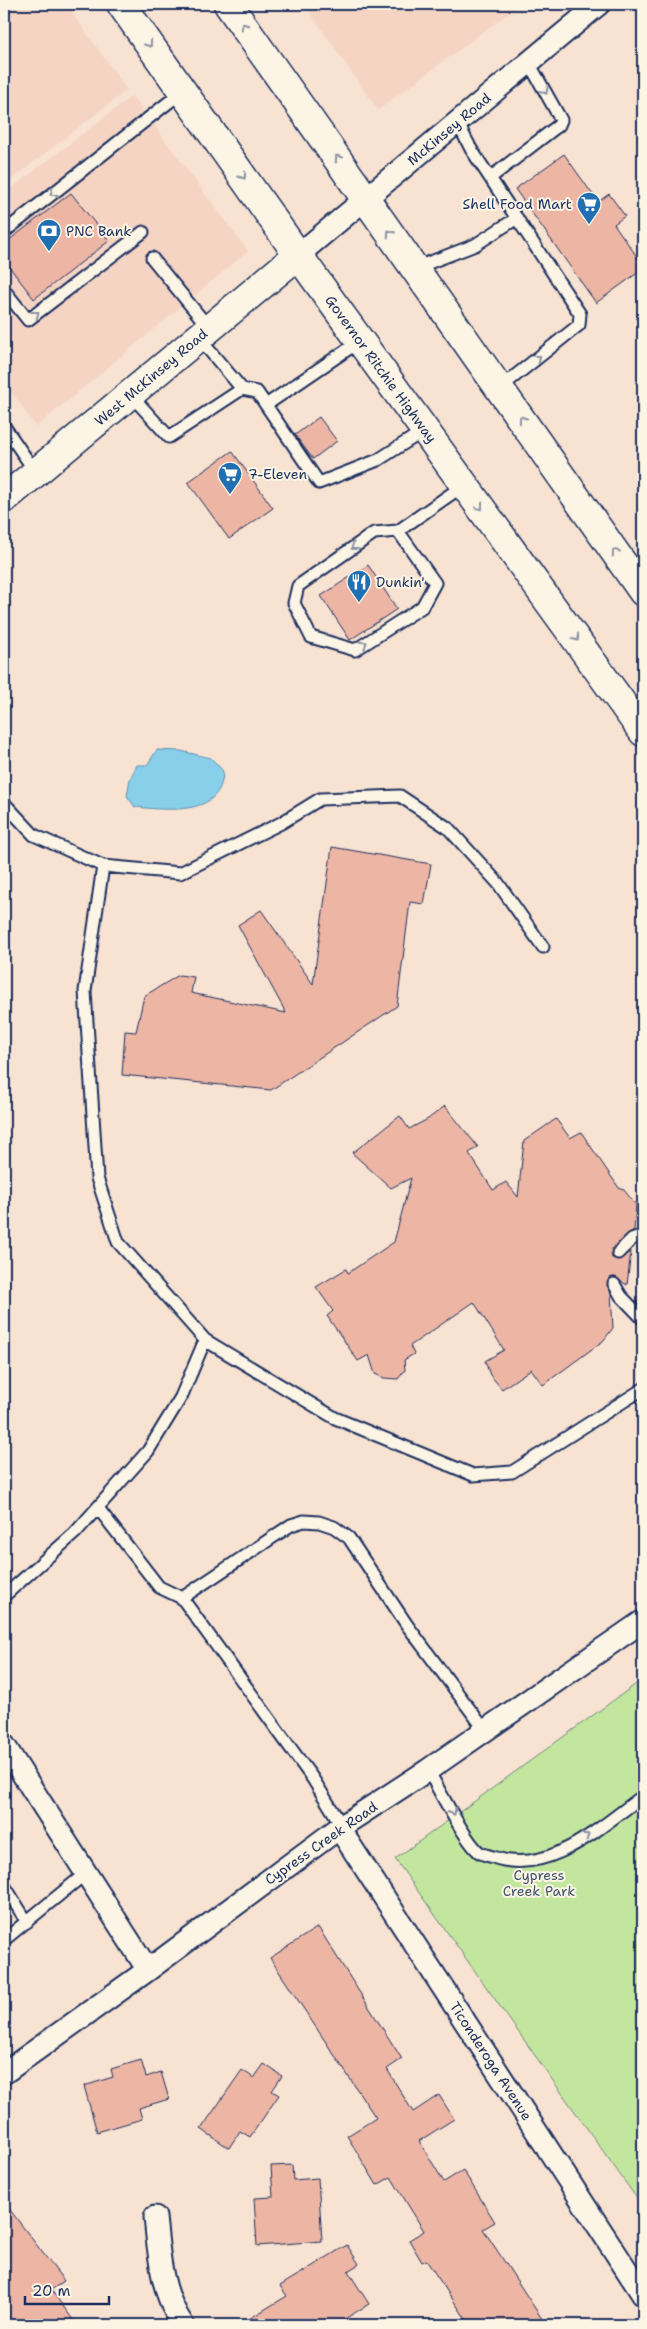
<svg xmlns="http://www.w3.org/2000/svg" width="647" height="2329" font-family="'Shantell Sans',sans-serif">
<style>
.built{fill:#f5d4c4}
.green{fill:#c3e69f;stroke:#6f8a7e}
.water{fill:#88cfe9;stroke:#5c8fb1}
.building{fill:#edb5a4;stroke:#1b2f5e}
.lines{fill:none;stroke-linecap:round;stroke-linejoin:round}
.service-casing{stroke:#1b2f5e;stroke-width:15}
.minor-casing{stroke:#1b2f5e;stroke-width:25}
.tertiary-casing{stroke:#1b2f5e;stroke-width:31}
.trunk-casing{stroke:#1b2f5e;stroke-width:31}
.service{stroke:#fcf5e5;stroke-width:11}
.minor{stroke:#fcf5e5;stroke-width:21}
.tertiary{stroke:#fcf5e5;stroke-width:28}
.trunk{stroke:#fcf5e5;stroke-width:28}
.oneway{stroke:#8c92a2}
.labels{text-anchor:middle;stroke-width:4;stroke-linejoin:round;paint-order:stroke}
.street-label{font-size:14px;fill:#1b2f5e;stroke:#fcf5e5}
.poi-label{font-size:14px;fill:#1b2f5e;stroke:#fcf5e5;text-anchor:start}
.park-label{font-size:14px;fill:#3d546b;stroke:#fcf5e5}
</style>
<rect width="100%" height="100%" fill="#f8e2d2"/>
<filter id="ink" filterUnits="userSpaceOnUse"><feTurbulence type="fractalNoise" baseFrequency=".02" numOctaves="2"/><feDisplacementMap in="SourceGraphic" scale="10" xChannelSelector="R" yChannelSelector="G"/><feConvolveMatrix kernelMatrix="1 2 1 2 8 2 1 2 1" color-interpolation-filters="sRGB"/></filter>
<g filter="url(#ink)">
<path class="built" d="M 4,4 L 66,4 L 127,90 L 4,185 Z
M 304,4 L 520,4 L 378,110 Z
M 132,96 L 248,251 L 36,427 L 4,381 L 4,194 Z"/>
<path class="green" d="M 643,1679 L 643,2207 L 395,1859 Z"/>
<path class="water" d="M 157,750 L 181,751 L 211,758 L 223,771 C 223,817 167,810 135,807 L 127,796 L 130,779 L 137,765 L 147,765 Z"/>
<path class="building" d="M 564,154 L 598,202 L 609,194 L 625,216 L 614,224 L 643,265 L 643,269 L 596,303 L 515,189 Z
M 71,193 L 109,241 L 34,299 L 4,260 L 4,244 Z
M 319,417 L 337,441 L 313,459 L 295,435 Z
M 232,451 L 273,508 L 229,539 L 188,482 Z
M 368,565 L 397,609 L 350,640 L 321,596 Z
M 332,847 L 431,864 L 424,904 L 410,902 L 397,1006 L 271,1090 L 122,1075 L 125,1031 L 136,1032 L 144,996 L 179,975 L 194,977 L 191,993 L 286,1013 L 238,925 L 261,910 L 313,984 Z
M 445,1106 L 478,1147 L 469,1153 L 493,1190 L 506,1182 L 518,1197 L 524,1141 L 556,1119 L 570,1138 L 581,1132 L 619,1188 L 624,1190 L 636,1205 L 634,1230 L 627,1234 L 611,1252 L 612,1258 L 619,1260 L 631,1251 L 627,1285 L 614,1277 L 610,1278 L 607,1284 L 611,1293 L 613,1328 L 603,1341 L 543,1385 L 531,1369 L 502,1389 L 490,1375 L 485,1361 L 504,1350 L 474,1302 L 410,1346 L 414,1354 L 404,1360 L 405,1370 L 398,1379 L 384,1378 L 375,1374 L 369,1355 L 358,1361 L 327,1316 L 333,1311 L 316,1287 L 346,1269 L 348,1273 L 394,1242 L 411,1178 L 391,1188 L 352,1153 L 400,1116 L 409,1129 L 428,1119 Z
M 318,1927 L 402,2059 L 387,2069 L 413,2112 L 439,2095 L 454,2119 L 419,2141 L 444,2182 L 463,2170 L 495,2222 L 483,2229 L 546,2325 L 470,2325 L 426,2260 L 422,2262 L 409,2240 L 424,2231 L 391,2177 L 377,2185 L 347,2136 L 376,2118 L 270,1958 Z
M 141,2060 L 146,2077 L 161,2072 L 169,2099 L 139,2108 L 142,2119 L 97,2132 L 84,2086 L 113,2077 L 111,2069 Z
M 264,2064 L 282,2076 L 272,2091 L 279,2095 L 250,2137 L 240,2131 L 229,2148 L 201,2129 L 242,2070 L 254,2078 Z
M 292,2165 L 293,2180 L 318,2178 L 322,2241 L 257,2246 L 254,2198 L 273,2197 L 271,2166 Z
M 4,2202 L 64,2281 L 51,2290 L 77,2325 L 14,2325 L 4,2312 Z
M 347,2245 L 359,2264 L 348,2271 L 369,2304 L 335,2325 L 239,2325 L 287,2296 L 280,2286 Z"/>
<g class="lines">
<defs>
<path id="service" d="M 457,122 L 471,149 L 580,314 L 579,325 L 500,388
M 490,178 L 559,125 L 561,120 L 529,63
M 4,232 L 183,91
M 152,258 L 209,328
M 415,268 L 475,245 L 517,218
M 4,290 L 28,320 L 143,232
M 198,337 L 242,389
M 130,394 L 169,437 L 242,389 L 257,392 L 319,483 L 378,460 L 425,430
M 266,405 L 360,341
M 4,426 L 36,473
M 398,531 L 435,583 L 422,607 L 355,650 L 311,637 L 294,603 L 298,586 L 374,533 L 398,531 L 464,485
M 4,803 L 34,835 L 103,866 L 85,991 L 97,1178 L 118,1242 L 205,1340 L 335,1418 L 473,1475 L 512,1472 L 643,1389
M 103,866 L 180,873 L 281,823 L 320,799 L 400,796 L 448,828 L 498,883 L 543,947
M 618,1253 L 632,1239 L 643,1235
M 614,1284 L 621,1296 L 643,1319
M 98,1508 L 159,1587 L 182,1598
M 4,1596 L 75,1533 L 148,1451 L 181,1397 L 205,1340
M 428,1770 C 438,1788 465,1841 479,1852 C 482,1854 489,1856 493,1857 C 549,1877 601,1826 643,1796
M 342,1826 L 313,1779 L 182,1598 L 291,1525 L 304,1521 L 319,1522 L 334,1527 L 349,1538 L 407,1625 L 485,1730
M 4,1885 L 27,1922
M 4,1940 L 86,1873"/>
<path id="minor" d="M 298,255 L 599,4
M 4,1745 L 148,1970
M 339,1828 L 643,2295
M 4,2073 L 148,1970 L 339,1828 L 428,1770 L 643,1621
M 155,2217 C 159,2255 161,2293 183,2325"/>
<path id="tertiary" d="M 4,499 L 298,255"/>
<path id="trunk" d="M 121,4 L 298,255 L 643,732
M 228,4 L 643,592"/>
</defs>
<use href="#service" class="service-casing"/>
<use href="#minor" class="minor-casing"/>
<use href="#tertiary" class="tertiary-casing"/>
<use href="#trunk" class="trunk-casing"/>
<use href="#service" class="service"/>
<use href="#minor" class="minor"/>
<use href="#tertiary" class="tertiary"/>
<use href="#trunk" class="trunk"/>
</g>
<defs><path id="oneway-chevron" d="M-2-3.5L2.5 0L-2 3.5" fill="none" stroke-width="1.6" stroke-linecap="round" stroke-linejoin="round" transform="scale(1.25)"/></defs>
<g class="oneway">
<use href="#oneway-chevron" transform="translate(244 26) rotate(-125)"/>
<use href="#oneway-chevron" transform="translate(149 44) rotate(55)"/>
<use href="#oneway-chevron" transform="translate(545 91) rotate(60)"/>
<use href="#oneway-chevron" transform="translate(338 158) rotate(-125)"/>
<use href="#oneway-chevron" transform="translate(243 176) rotate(55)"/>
<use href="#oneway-chevron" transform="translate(53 193) rotate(142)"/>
<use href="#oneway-chevron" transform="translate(390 233) rotate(-125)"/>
<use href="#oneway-chevron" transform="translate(36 314) rotate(-37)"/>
<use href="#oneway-chevron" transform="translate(538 358) rotate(-38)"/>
<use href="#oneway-chevron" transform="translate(522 419) rotate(-125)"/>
<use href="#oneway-chevron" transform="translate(480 507) rotate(54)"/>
<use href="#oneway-chevron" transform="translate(354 547) rotate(145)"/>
<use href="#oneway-chevron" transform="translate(615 552) rotate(-125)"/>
<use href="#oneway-chevron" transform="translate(576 638) rotate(54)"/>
<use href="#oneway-chevron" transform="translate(364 644) rotate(-33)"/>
<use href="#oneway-chevron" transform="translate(453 1812) rotate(60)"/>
<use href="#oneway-chevron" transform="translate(586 1836) rotate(-35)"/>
</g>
</g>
<defs>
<symbol id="supermarket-pin" viewBox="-11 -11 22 30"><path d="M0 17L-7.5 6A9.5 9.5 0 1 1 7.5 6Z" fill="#1f6fb2" stroke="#fcf5e5"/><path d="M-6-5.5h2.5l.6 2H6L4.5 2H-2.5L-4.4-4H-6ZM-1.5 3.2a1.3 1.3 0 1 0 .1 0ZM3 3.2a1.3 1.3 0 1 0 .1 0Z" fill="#fff"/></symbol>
<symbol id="bank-pin" viewBox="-11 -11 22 30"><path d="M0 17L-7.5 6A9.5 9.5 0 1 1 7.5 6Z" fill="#1f6fb2" stroke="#fcf5e5"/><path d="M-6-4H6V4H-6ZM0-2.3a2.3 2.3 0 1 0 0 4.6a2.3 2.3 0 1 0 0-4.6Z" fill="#fff"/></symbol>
<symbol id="restaurant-pin" viewBox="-11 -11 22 30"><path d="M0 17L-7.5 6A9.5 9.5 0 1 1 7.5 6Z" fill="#1f6fb2" stroke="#fcf5e5"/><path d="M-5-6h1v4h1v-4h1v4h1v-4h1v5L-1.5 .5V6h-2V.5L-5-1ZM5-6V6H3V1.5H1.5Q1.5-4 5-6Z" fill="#fff"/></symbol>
</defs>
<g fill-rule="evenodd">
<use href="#supermarket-pin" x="575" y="190" width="28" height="38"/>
<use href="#bank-pin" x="35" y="217" width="28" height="38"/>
<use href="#supermarket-pin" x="216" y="460" width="28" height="38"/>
<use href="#restaurant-pin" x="345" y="568" width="28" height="38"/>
</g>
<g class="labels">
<g class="street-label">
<text transform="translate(449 129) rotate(-40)" y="5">McKinsey Road</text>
<text transform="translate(381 369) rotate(54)" y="5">Governor Ritchie Highway</text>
<text transform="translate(151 377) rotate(-40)" y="5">West McKinsey Road</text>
<text transform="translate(321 1843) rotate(-35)" y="5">Cypress Creek Road</text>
<text transform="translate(491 2061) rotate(57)" y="5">Ticonderoga Avenue</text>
</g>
<g class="poi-label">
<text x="572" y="209" text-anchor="end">Shell Food Mart</text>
<text x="66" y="236">PNC Bank</text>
<text x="248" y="479">7-Eleven</text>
<text x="376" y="587">Dunkin'</text>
</g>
<g class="park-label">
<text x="539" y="1880">Cypress<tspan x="539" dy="16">Creek Park</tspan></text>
</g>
</g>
<rect width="647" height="2329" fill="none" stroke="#fcf5e5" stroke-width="20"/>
<rect x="10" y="10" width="627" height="2309" fill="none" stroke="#1b2f5e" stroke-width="2" filter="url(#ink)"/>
<path d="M25 2296v8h84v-8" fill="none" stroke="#1b2f5e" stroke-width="2.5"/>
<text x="32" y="2296" font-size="15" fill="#1b2f5e" stroke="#fcf5e5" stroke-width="4" paint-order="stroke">20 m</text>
</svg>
